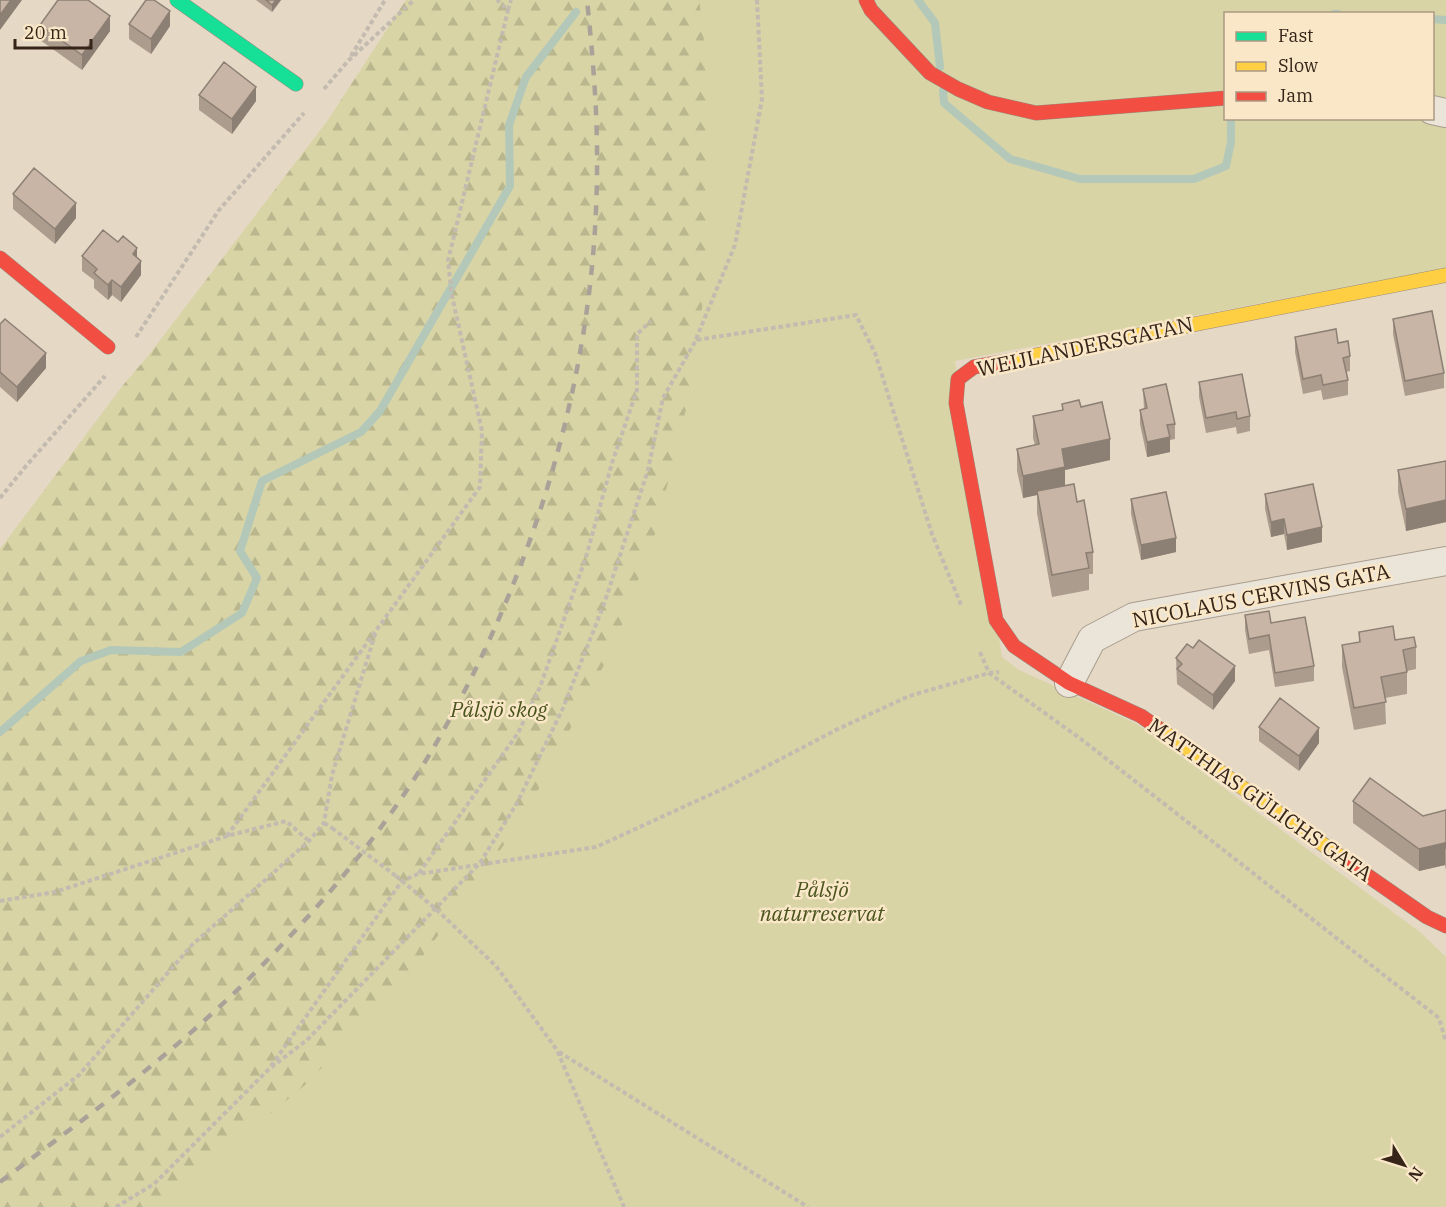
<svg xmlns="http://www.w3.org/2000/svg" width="1446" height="1207" font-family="'IBM Plex Serif',serif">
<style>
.forest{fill:url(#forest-firs);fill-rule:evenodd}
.park{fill:#d8d4a5;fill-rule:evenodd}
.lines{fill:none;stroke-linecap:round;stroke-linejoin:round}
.stream{stroke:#b3c8b9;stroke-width:8}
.street-casing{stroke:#a89d8f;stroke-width:30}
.fast-casing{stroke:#988c7f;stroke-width:15}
.slow-casing{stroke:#988c7f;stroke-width:15}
.jam-casing{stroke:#988c7f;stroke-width:15}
.path{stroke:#c3bab0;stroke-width:4;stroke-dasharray:4.5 3;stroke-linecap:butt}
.street{stroke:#ebe4d8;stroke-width:28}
.fast{stroke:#16e098;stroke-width:14}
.slow{stroke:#ffcf43;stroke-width:14}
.jam{stroke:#f24e42;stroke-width:14}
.rail{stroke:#aaa299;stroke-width:4.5;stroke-dasharray:10 10;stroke-linecap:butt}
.path-bridge{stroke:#c3bab0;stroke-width:4;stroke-dasharray:4.5 3;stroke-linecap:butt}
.wall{fill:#ac9c8e}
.shaded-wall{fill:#8c7f74}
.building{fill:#c8b5a5;stroke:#8c7f74;stroke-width:1.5}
.labels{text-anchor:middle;stroke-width:5;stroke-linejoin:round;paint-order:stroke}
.street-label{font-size:21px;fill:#362418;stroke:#f9e7c8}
.park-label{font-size:21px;font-style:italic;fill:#4a541d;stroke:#f9e7c8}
</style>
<defs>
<pattern id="forest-firs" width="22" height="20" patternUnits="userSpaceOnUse" patternTransform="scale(1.5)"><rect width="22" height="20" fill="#d8d4a5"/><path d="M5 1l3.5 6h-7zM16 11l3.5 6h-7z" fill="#bab68d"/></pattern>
</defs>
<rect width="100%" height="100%" fill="#e5d8c4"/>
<path class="forest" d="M 406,0 L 1446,0 L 1446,260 L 934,359 L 994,654 L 1446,1207 L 0,1207 L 0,549 L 124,384 L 148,356 L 328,120 ZM 1226,14 L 1432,14 L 1432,118 L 1226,118 Z"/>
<path class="park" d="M 699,0 L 1446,0 L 1446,268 L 955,361 L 1002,657 L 1019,670 L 1137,724 L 1420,932 L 1446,957 L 1446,1207 L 157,1207 L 305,1085 L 400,987 L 453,915 L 456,907 L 466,899 L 526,813 L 615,644 L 656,531 L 688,401 L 707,275 L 710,157 L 703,27 ZM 1226,14 L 1432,14 L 1432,118 L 1226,118 Z"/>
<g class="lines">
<path class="stream" d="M 918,0 L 935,23 L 940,67
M 1334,14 L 1338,14
M 1432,19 L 1446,20
M 943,91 L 944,103 L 1010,159 L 1080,179 L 1194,179 L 1226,166 L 1231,142 L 1231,118
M 0,732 L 81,661 L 111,650 L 181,652 L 242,613 L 257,578 L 240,551 L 262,481 L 361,432 L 380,411 L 510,186 L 509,125 L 526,77 L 576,12"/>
<defs>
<path id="street" d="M 1432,110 L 1446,113
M 1069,683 L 1092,639 L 1134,617 L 1446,561"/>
<path id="fast" d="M 177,0 L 296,84"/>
<path id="slow" d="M 1007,361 L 1446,275
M 1158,728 L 1348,862"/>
<path id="jam" d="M 866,0 L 871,10 L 930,73 L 958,89 L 988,102 L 1036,113 L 1226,98
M 0,258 L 108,347
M 1007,361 L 974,367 L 958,379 L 956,403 L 996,620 L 1014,646 L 1069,683 L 1141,716 L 1158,728
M 1348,862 L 1427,917 L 1446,926"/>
</defs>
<use href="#street" class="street-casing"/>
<use href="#fast" class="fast-casing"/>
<use href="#slow" class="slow-casing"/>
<use href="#jam" class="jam-casing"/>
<path class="path" d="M 508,10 L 511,0
M 351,56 L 385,0
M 324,89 L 348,61 L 414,0
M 136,337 L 219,210 L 304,113
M 696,339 L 735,245 L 762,99 L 757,0
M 0,498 L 26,466 L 105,376
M 980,652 L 989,673 L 1081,739 L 1439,1018 L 1446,1042
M 324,823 L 332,828
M 227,836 L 480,487 L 482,431 L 452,296 L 448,261 L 508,10 L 497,0
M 419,873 L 518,733 L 540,687 L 586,557 L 612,463 L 637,390 L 637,334 L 651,321
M 396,876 L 436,909 L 496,966 L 557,1050 L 624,1207
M 0,901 L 55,892 L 227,836 L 286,821 L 309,841
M 559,1052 L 808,1207
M 271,1066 L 402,881 L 418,874 L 596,847 L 729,786 L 838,729 L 909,696 L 989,673 L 999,672
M 0,1137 L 79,1075 L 192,945 L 309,841 L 324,823 L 332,775 L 376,631
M 116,1207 L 154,1184 L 269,1069 L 307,1040 L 480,863 L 517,803 L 563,708 L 604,604 L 648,470 L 663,398 L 696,340 L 856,315 L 875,353 L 932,534 L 962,607"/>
<use href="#street" class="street"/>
<use href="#fast" class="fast"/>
<use href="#slow" class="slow"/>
<use href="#jam" class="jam"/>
<path class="rail" d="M 0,1182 C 95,1111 192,1040 274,953 C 340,885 401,808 447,724 C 539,557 595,367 597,175 C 598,116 593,58 587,0"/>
<path class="path-bridge" d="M 332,828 L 396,876"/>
</g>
<path class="wall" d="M 256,0 L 281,0 L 272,12 Z
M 129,24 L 170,26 L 151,54 L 129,39 Z
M 40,25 L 110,31 L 82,70 L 40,40 Z
M 199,95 L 256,101 L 232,134 L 199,110 Z
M 13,194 L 76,218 L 55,244 L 13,209 Z
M 82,256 L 137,258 L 141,275 L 121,302 L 112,295 L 108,300 L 94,288 L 94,280 L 82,271 Z
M 1393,319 L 1444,373 L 1444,388 L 1405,396 L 1393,334 Z
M 0,324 L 46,368 L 17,402 L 0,387 Z
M 1295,337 L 1338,343 L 1350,356 L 1350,371 L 1346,372 L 1348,380 L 1348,395 L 1323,400 L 1321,390 L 1303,394 L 1295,352 Z
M 1199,382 L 1250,416 L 1250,431 L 1237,434 L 1236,427 L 1206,433 L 1199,397 Z
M 1143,389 L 1175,424 L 1175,439 L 1170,440 L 1170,452 L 1147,457 L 1140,424 L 1140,410 L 1144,409 Z
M 1062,404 L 1081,407 L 1110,460 L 1065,470 L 1065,486 L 1077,502 L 1093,552 L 1093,574 L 1089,574 L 1089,590 L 1052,597 L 1037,513 L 1037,495 L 1023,498 L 1017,471 L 1017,449 L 1035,445 L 1033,438 L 1033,416 L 1062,410 Z
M 1446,461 L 1446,522 L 1406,531 L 1398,492 L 1398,470 Z
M 1265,494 L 1322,542 L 1287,550 L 1284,534 L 1271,537 L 1265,509 Z
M 1131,499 L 1176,552 L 1141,560 L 1131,514 Z
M 1245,615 L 1314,666 L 1314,681 L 1275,687 L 1269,650 L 1249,654 L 1245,630 Z
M 1359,632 L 1395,640 L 1416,647 L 1416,669 L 1407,671 L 1407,694 L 1385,698 L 1386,724 L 1354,730 L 1342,667 L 1342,645 L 1359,643 Z
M 1193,648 L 1235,681 L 1213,710 L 1177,684 L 1176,658 Z
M 1259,727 L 1319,743 L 1299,771 L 1259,741 Z
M 1353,801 L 1423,816 L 1446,810 L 1446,870 L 1445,865 L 1419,871 L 1353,823 Z"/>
<path class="shaded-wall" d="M 11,0 L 22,0 L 0,30 L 0,15 Z
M 276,0 L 281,0 L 272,12 L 272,5 Z
M 170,11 L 170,26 L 151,54 L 151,39 Z
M 110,16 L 110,31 L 82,70 L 82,55 Z
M 256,87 L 256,101 L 232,134 L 232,119 Z
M 76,203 L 76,218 L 55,244 L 55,229 Z
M 137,248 L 137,263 L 133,254 Z
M 141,261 L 141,275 L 121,302 L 121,287 Z
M 112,280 L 112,295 L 108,300 L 108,285 Z
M 46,353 L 46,368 L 17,402 L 17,387 Z
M 1170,437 L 1170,452 L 1147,457 L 1147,442 Z
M 1110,439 L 1110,460 L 1065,470 L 1065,488 L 1037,491 L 1037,495 L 1023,498 L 1023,476 L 1062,449 Z
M 1446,500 L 1446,522 L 1406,531 L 1406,509 Z
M 1284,519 L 1284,534 L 1271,537 L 1271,522 Z
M 1322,527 L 1322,542 L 1287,550 L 1287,535 Z
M 1176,538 L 1176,552 L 1141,560 L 1141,545 Z
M 1235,666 L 1235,681 L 1213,710 L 1213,695 Z
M 1319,728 L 1319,743 L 1299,771 L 1299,756 Z
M 1445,843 L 1445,865 L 1419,871 L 1419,849 Z"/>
<path class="building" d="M 0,0 L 11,0 L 0,15 Z
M 58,0 L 88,0 L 110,16 L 82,55 L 40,25 Z
M 146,0 L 154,0 L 170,11 L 151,39 L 129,24 Z
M 266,0 L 276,0 L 272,5 Z
M 224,62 L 256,87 L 232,119 L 199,95 Z
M 34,168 L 76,203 L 55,229 L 13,194 Z
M 103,230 L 118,242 L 123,236 L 137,248 L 133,254 L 141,261 L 121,287 L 112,280 L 108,285 L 94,273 L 97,269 L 82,256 Z
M 1432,311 L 1444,373 L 1405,381 L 1393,319 Z
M 5,319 L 46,353 L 17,387 L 0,372 L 0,324 Z
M 1336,329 L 1338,343 L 1348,341 L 1350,356 L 1343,358 L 1348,380 L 1323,385 L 1321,375 L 1303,379 L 1295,337 Z
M 1242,374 L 1250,416 L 1237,419 L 1236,412 L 1206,418 L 1199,382 Z
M 1166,384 L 1175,424 L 1167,425 L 1170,437 L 1147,442 L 1140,410 L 1147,408 L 1143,389 Z
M 1079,400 L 1081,407 L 1102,402 L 1110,439 L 1062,449 L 1065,467 L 1023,476 L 1017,449 L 1039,444 L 1033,416 L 1063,410 L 1062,404 Z
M 1446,461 L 1446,500 L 1406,509 L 1398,470 Z
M 1074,484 L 1077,502 L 1084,500 L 1093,552 L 1086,553 L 1089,568 L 1052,575 L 1037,491 Z
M 1313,484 L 1322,527 L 1287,535 L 1284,519 L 1271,522 L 1265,494 Z
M 1166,492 L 1176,538 L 1141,545 L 1131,499 Z
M 1269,611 L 1271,623 L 1305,617 L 1314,666 L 1275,673 L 1269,635 L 1249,639 L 1245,615 Z
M 1393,626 L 1395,640 L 1414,637 L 1416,647 L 1403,650 L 1407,672 L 1381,677 L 1386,702 L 1354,708 L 1342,645 L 1360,642 L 1359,632 Z
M 1199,640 L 1235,666 L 1213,695 L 1177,669 L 1182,664 L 1176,658 L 1187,644 L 1193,648 Z
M 1280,698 L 1319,728 L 1299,756 L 1259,727 Z
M 1370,778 L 1423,816 L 1446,810 L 1446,849 L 1445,843 L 1419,849 L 1353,801 Z"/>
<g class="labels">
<g class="street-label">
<text transform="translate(1085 347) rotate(-12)" y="7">WEIJLANDERSGATAN</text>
<text transform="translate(1261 596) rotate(-11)" y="7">NICOLAUS CERVINS GATA</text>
<text transform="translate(1260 800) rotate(35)" y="7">MATTHIAS GÜLICHS GATA</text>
</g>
<g class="park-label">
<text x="499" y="717">Pålsjö skog</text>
<text x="822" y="897">Pålsjö<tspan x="822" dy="24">naturreservat</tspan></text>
</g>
</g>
<rect x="1224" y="12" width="210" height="108" fill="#f9e7c8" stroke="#ab9982" stroke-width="1.5"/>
<rect x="1236" y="32" width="30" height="9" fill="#16e098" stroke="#ab9982" stroke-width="1.5"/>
<text x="1278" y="42" font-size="18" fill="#362418">Fast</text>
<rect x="1236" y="62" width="30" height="9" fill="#ffcf43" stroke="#ab9982" stroke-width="1.5"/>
<text x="1278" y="72" font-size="18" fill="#362418">Slow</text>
<rect x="1236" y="92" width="30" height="9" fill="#f24e42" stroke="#ab9982" stroke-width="1.5"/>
<text x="1278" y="102" font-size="18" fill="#362418">Jam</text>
<g transform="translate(1404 1165) rotate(128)" stroke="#f9e7c8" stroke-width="4.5" paint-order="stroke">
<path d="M0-4.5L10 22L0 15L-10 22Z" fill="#362418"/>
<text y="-9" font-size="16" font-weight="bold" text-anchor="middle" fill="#362418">N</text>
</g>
<path d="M15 39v9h76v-9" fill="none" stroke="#362418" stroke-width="3"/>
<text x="24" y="39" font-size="18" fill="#362418" stroke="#f9e7c8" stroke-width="4.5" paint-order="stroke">20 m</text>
</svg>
